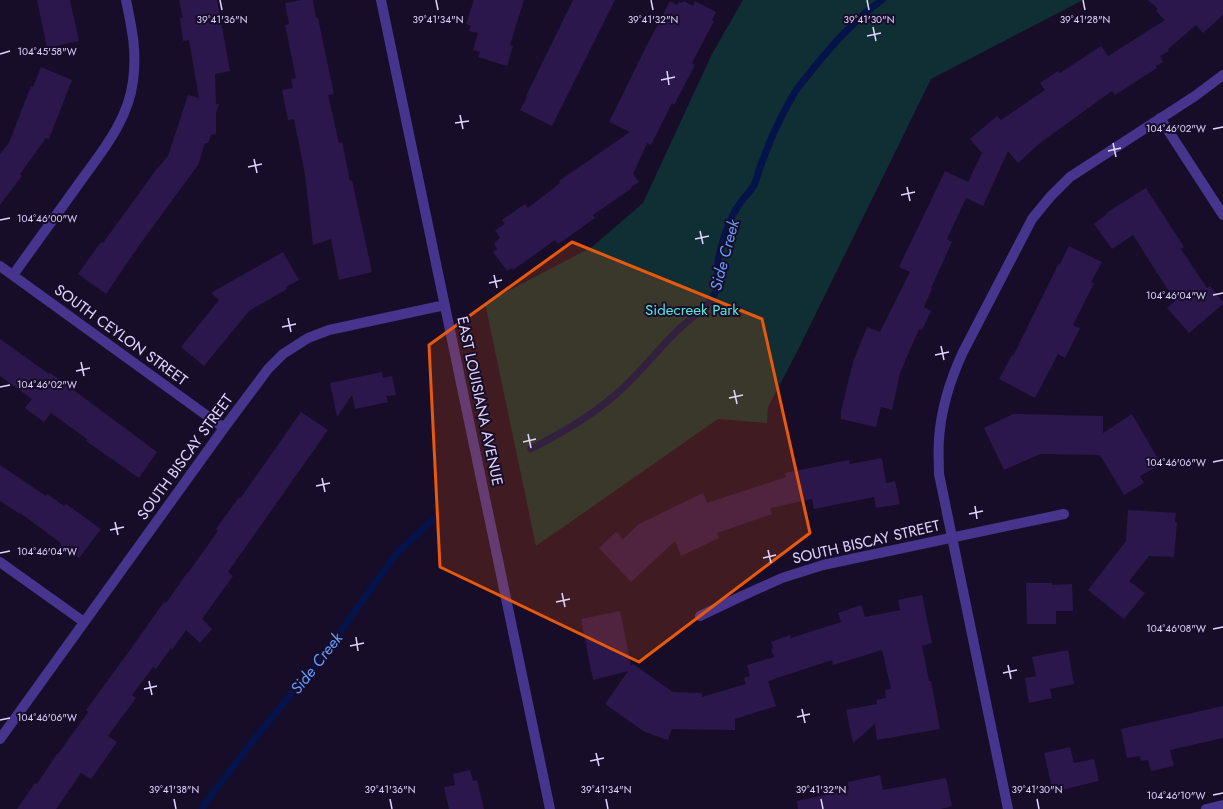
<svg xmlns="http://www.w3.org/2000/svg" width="1223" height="809" font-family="Jost,sans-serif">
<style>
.green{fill:#102f34}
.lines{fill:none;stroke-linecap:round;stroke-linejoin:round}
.stream{stroke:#05134b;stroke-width:7}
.building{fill:#2b174c}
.minor{stroke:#46348d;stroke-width:10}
.marked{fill:#e8590c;fill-opacity:0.2;stroke:#e8590c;stroke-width:3;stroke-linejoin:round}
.ticks{fill:none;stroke:#e1d6ff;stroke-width:1.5}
.labels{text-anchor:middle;stroke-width:4;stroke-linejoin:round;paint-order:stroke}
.park-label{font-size:15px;fill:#55ebdf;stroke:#170d29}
.street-label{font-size:15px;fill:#e1d6ff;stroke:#170d29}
.water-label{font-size:16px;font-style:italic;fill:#649dff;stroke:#170d29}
.ticks-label{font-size:10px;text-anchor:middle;fill:#e1d6ff;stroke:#170d29;stroke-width:4;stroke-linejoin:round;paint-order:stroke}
</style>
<rect width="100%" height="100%" fill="#170d29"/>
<path class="green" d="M 743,0 L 1083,0 L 931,79 L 798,350 L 768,407 L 767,423 L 718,419 L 536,546 L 485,303 L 592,247 L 643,203 L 712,54 Z"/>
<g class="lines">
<path class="stream" d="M 531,449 C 561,433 590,417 615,395 C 638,376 656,351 678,330 C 690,318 709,308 716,291 C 720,282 717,271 718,261 C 720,250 723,240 727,229 C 730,220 735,210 741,202 C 745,196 752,190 755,183 C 758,174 760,166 764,157 C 772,135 783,112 795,92 C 800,84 807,77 812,70 C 833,44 855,19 882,0
M 201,809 L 251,743 L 325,653 L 396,554 L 412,539 L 434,519"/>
</g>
<path class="building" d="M 37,0 L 70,0 L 79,41 L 47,48 Z
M 179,0 L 217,0 L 230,71 L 215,74 L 216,104 L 219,104 L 216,113 L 216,134 L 211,135 L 208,143 L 205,143 L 198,165 L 138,247 L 106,294 L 78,274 L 101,242 L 103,243 L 156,170 L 168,156 L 188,95 L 199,98 L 189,40 L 183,41 L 180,18 L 183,18 Z
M 302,0 L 313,0 L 316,18 L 318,18 L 334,94 L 328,95 L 339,143 L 342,142 L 350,181 L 352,180 L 372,272 L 339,280 L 331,239 L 313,245 L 305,174 L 294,119 L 288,120 L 282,90 L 293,88 L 291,79 L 296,78 L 285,25 L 289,24 L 285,3 Z
M 474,0 L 524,0 L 510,45 L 513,46 L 507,66 L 478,57 L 480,52 L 473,50 L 478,33 L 469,31 L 471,26 L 466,24 Z
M 573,0 L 615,0 L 552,126 L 520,110 L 527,97 L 526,96 Z
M 1148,0 L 1223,0 L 1223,15 L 1203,33 L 1196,25 L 1168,49 L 1169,51 L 1160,56 L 1163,62 L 1156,66 L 1157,68 L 1115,95 L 1112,91 L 1040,143 L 1018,163 L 1008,151 L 983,206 L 966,198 L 947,239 L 952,242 L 931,288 L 932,289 L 924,307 L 931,311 L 922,330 L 919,329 L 900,373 L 892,410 L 881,407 L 876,427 L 841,419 L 841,411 L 853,362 L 867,327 L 880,332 L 910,272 L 899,267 L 945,171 L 968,182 L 982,153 L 970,139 L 997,116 L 1001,120 L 1045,90 L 1040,83 L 1058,71 L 1060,73 L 1101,46 L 1108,56 L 1165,20 L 1156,11 L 1158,9 Z
M 670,1 L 677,5 L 679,2 L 682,3 L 684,1 L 693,6 L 695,1 L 716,12 L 712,20 L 714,21 L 692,63 L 695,65 L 674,105 L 672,103 L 651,145 L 647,143 L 633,174 L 639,182 L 631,187 L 632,188 L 593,215 L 595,218 L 567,238 L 558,244 L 555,240 L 513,270 L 512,268 L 507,271 L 493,252 L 497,249 L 494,243 L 500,238 L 495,230 L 505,224 L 502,220 L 525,204 L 528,208 L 560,183 L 559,181 L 630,132 L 609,122 L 645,49 Z
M 41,67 L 72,80 L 49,139 L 46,138 L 20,174 L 22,176 L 0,205 L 0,154 L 9,143 L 31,86 L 33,87 Z
M 1146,188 L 1184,247 L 1181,249 L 1207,288 L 1210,286 L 1223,302 L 1223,304 L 1189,333 L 1167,308 L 1175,301 L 1133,235 L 1112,249 L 1094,224 L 1107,214 L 1106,213 Z
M 1069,246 L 1102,262 L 1091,282 L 1094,283 L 1073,325 L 1080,328 L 1065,358 L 1058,354 L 1035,398 L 999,379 L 1012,355 L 1013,356 L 1059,263 L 1060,264 Z
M 283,252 L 299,280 L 286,287 L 287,289 L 249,311 L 204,366 L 181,347 L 219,300 L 211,293 Z
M 0,339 L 49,374 L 50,373 L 60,380 L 157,452 L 139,478 L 86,441 L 87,439 L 51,413 L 44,422 L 25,408 L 32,399 L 0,376 Z
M 382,372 L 383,378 L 392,376 L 396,395 L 386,396 L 388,402 L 355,409 L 352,395 L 337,417 L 330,383 Z
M 301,412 L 328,430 L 228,572 L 233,576 L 202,619 L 212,629 L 200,643 L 186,630 L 172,650 L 171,648 L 156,669 L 153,667 L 132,695 L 136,698 L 108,736 L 117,742 L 91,779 L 81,773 L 56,809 L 17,809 L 35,783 L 37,784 L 57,754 L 58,754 L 88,712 L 86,710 L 130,650 L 164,602 L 166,603 L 187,573 L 188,573 L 218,531 L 216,529 L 239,497 L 240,499 Z
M 1013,414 L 1103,416 L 1103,433 L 1132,414 L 1161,464 L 1140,476 L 1144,483 L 1124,495 L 1100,455 L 1040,454 L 1004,470 L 984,428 Z
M 882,458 L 886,483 L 895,481 L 900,504 L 876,508 L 874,497 L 814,509 L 812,499 L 770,508 L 772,514 L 717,533 L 719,538 L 681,556 L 675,541 L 631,582 L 599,548 L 616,532 L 623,539 L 639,524 L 703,493 L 707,503 L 786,477 L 785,473 L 849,460 L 850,464 Z
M 0,465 L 46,496 L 47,494 L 64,506 L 66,504 L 101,529 L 79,558 L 60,544 L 61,543 L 20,513 L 20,514 L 0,501 Z
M 1128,510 L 1176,513 L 1175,522 L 1177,522 L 1174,557 L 1149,556 L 1129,581 L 1145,593 L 1124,619 L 1088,590 L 1126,541 Z
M 1026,583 L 1052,583 L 1052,585 L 1072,584 L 1073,611 L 1056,611 L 1056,624 L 1027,624 Z
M 922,595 L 932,643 L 922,646 L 929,681 L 931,681 L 940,729 L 877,740 L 875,724 L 853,743 L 846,710 L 877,704 L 876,700 L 886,698 L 885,690 L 891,689 L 882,650 L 833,665 L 832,660 L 768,681 L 776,706 L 735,719 L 735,730 L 672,729 L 668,740 L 645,732 L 605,704 L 628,671 L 593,680 L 581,619 L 620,611 L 631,666 L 633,664 L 673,692 L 702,693 L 702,697 L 746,684 L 744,678 L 750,676 L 747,665 L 774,657 L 771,649 L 773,648 L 771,642 L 790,635 L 791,638 L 841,622 L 838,613 L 861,605 L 865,617 L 900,610 L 898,600 Z
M 1068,650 L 1074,684 L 1050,689 L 1052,698 L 1029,703 L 1025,678 L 1036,676 L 1032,657 Z
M 1223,706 L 1223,738 L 1170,750 L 1174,766 L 1151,771 L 1148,760 L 1141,761 L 1140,756 L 1127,758 L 1121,729 Z
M 1070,747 L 1074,763 L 1094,759 L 1099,781 L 1053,792 L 1044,753 Z
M 470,770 L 473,781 L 477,780 L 484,809 L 449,809 L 444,787 L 455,785 L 453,774 Z
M 880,775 L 883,790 L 946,778 L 952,806 L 941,809 L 798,809 L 797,801 L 849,790 L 848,782 Z"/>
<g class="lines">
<path class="minor" d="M 381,0 L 550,809
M 1160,118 L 1223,215
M 0,266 L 224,428
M 13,275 C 33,247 54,218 75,189 C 98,156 128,123 133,81 C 137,51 132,29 126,0
M 0,562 L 84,622
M 700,616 L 742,596 L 782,578 L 823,565 L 1064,514
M 0,739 L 224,428 L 268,369 L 283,354 L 308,338 L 329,330 L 445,305
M 1008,809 L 939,474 C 939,463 938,451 939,439 C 941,409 950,380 963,352 L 1032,219 L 1050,197 L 1070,177 L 1195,96 L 1223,75
M 1206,809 L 1223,805"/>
</g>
<path class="marked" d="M 572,242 L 762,319 L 810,533 L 639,662 L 440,567 L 429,345 Z"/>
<path class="ticks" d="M 220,0 L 222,10M 436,0 L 438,10M 651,0 L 653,10M 867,0 L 869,10M 1083,0 L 1085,10M 873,27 L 876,41M 867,36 L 881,33M 0,54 L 10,51M 667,71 L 669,85M 661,80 L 675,77M 460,115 L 463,129M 455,123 L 469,121M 1213,129 L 1223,127M 1113,143 L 1116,157M 1108,151 L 1121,148M 254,159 L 257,173M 248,167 L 262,164M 907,187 L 910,201M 901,195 L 915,192M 0,220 L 10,218M 700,231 L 703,244M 695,239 L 709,236M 494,275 L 497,288M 489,283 L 502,280M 1213,295 L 1223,293M 288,318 L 291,332M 282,327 L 296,324M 941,346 L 944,360M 935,355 L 949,352M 81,362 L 84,376M 76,371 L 90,368M 0,387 L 10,385M 734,390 L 737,404M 729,398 L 743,395M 528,434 L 531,448M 523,442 L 536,439M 1213,462 L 1223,460M 322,478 L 325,492M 316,486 L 330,483M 975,506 L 977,519M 969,514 L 983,511M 115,522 L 118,535M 110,530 L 124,527M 768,550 L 771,563M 0,553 L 10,551M 763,558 L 776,555M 562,593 L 565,607M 556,602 L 570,599M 1213,629 L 1223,627M 356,637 L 358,651M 350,646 L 364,643M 1008,665 L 1011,679M 1003,673 L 1017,670M 149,681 L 152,695M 144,689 L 157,686M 802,709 L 805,723M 797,717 L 810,714M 0,720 L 10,718M 596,753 L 599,766M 590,761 L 604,758M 1213,795 L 1223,793M 174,799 L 176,809M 390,799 L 392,809M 606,799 L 608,809M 821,799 L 823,809M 1037,799 L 1039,809"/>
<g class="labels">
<g class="park-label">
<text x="692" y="315">Sidecreek Park</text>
</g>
<g class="street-label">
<text transform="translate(121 335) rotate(36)" y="5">SOUTH CEYLON STREET</text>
<text transform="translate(480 401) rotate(78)" y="5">EAST LOUISIANA AVENUE</text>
<text transform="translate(185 457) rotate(-54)" y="5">SOUTH BISCAY STREET</text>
<text transform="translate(866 542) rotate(-13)" y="5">SOUTH BISCAY STREET</text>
</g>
<g class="water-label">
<text transform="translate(724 255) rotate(-75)" y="6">Side Creek</text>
<text transform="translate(316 663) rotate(-52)" y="6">Side Creek</text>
</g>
</g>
<g class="ticks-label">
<text x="222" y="23">39°41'36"N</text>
<text x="438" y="23">39°41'34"N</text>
<text x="653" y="23">39°41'32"N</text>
<text x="869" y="23">39°41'30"N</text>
<text x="1085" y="23">39°41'28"N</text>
<text x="47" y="55">104°45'58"W</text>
<text x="1176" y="132">104°46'02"W</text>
<text x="47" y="222">104°46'00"W</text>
<text x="1176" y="299">104°46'04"W</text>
<text x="47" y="388">104°46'02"W</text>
<text x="1176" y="466">104°46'06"W</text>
<text x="47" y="555">104°46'04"W</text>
<text x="1176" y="632">104°46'08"W</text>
<text x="47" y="721">104°46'06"W</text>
<text x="174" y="793">39°41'38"N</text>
<text x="390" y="793">39°41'36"N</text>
<text x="606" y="793">39°41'34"N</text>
<text x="821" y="793">39°41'32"N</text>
<text x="1037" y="793">39°41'30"N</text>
<text x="1176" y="799">104°46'10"W</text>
</g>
</svg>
